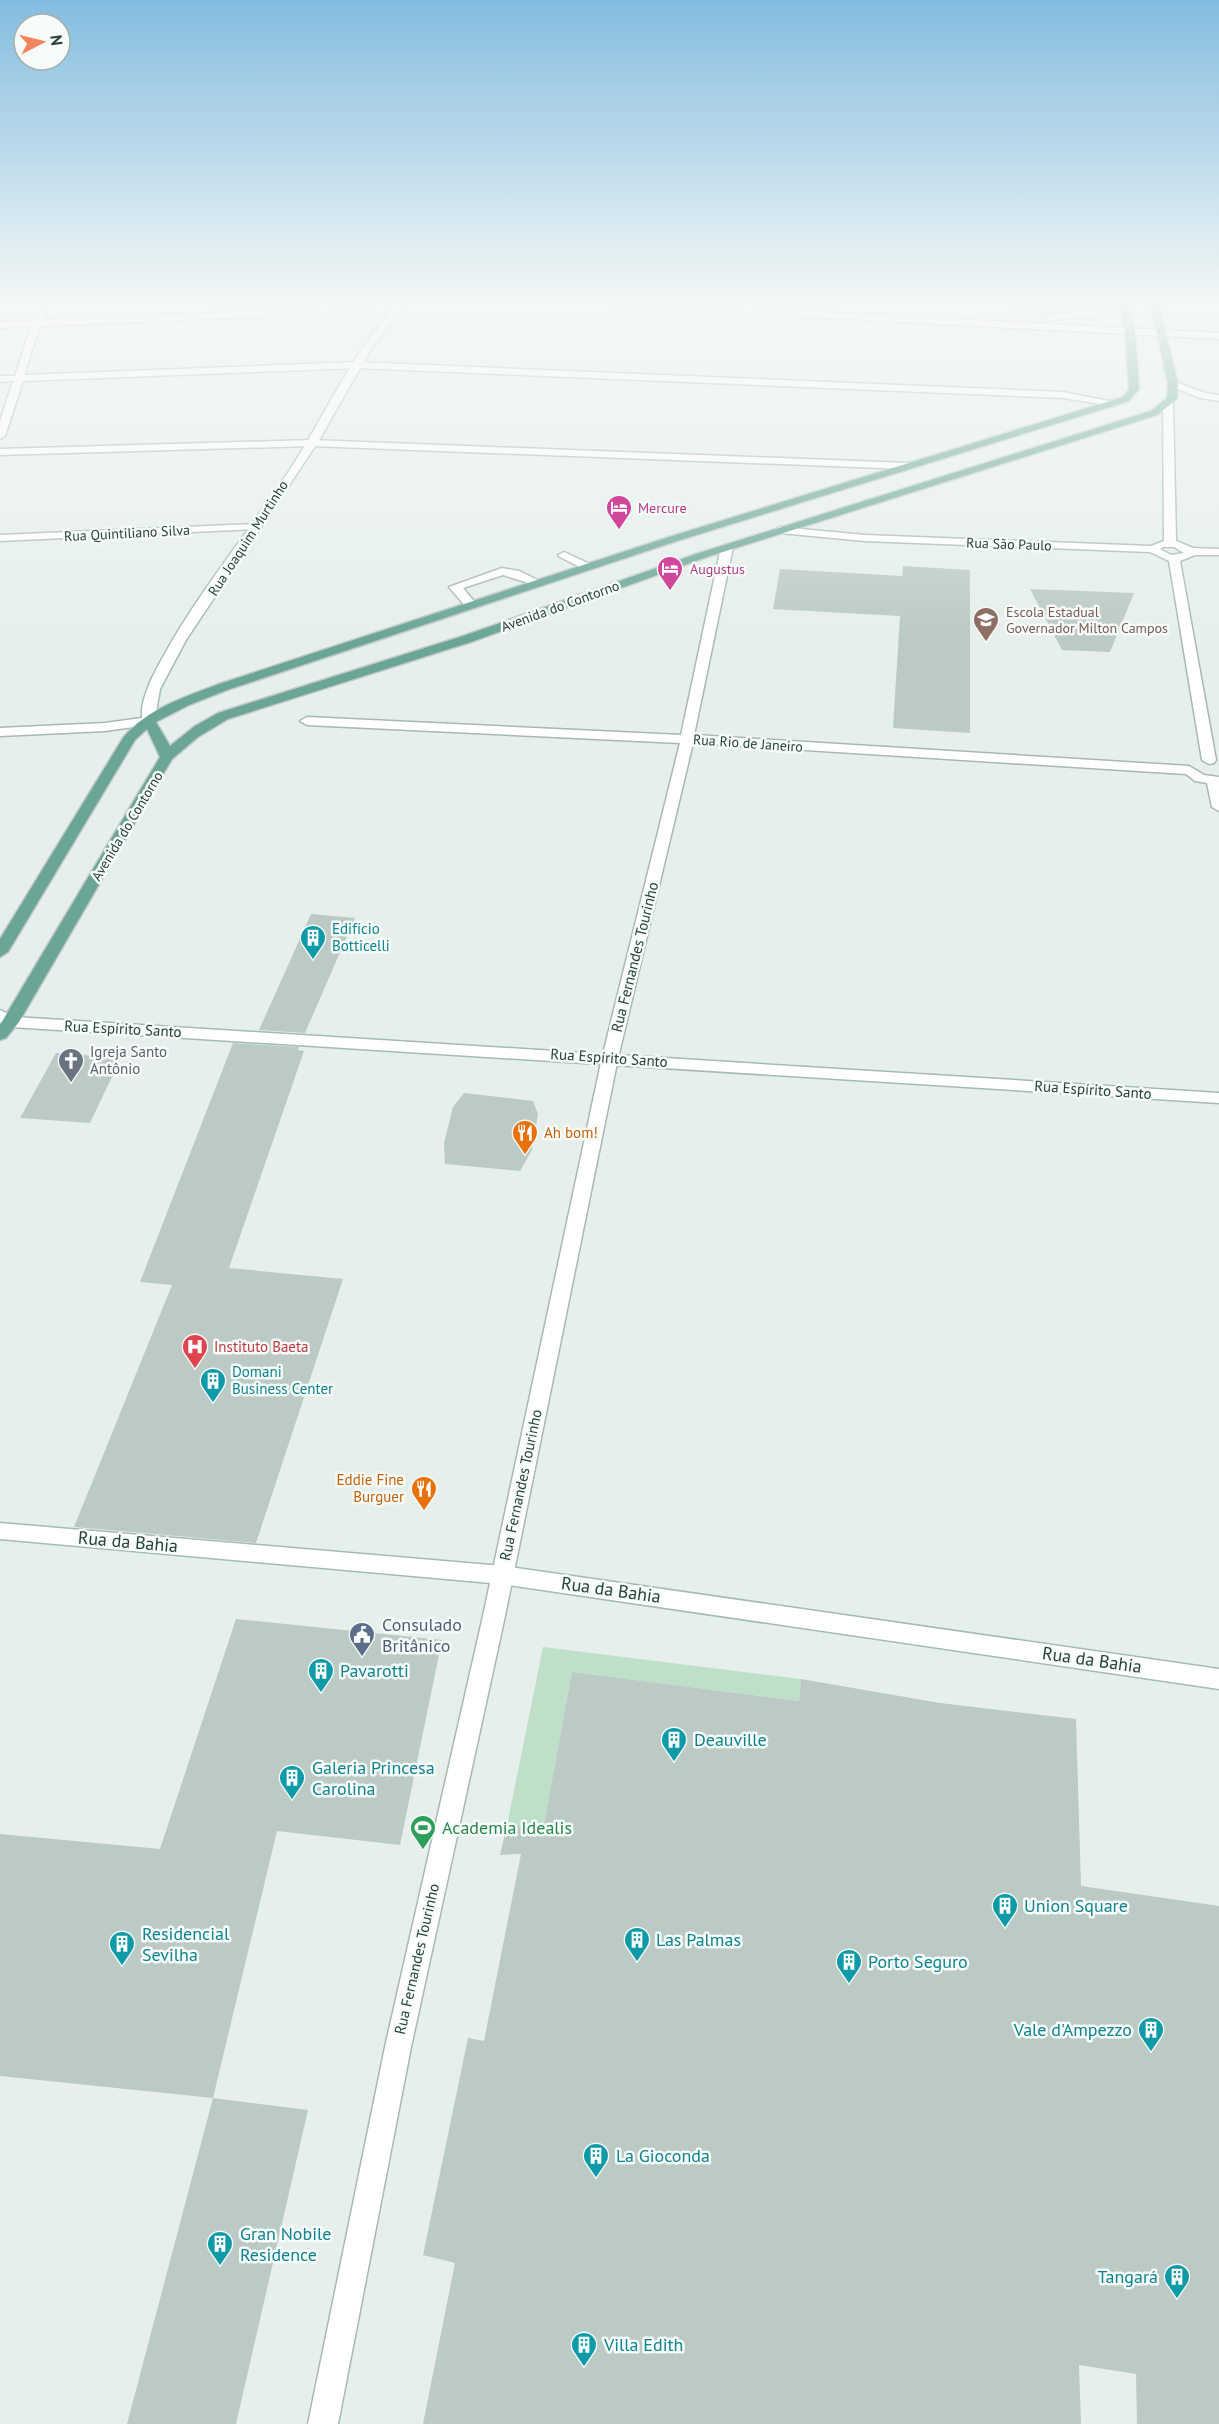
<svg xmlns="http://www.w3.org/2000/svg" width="1219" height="2424" font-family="'PT Sans',sans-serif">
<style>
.green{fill:#bfe0c8}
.building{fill:#bbcac4}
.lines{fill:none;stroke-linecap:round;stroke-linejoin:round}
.lane-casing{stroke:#a8b8b2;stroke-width:3}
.street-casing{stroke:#a8b8b2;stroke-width:3}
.secondary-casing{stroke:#a4bbb3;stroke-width:3}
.primary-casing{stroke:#c2cac8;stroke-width:3}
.lane{fill:#fff;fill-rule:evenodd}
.street{fill:#fff;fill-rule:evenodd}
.secondary{fill:#fff;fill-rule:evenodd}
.primary{fill:#6aa596;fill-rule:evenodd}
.labels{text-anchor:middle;stroke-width:5;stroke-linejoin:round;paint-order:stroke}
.far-hotel-label{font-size:14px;fill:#b23c85;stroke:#f7fbf9;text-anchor:start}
.far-street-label{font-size:14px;fill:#24423a;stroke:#f7fbf9}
.far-education-label{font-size:14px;fill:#785e54;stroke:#f7fbf9;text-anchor:start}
.culture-label{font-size:15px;fill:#0d838f;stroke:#f7fbf9;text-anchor:start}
.street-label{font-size:15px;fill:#24423a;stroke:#f7fbf9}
.worship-label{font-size:15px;fill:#5b616d;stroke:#f7fbf9;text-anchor:start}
.food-label{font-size:15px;fill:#c56008;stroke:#f7fbf9;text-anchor:start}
.health-label{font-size:15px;fill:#be3a42;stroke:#f7fbf9;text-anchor:start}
.near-street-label{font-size:18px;fill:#24423a;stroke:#f7fbf9}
.near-service-label{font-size:18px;fill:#4e5e75;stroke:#f7fbf9;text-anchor:start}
.near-culture-label{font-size:18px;fill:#0d838f;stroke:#f7fbf9;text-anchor:start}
.near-leisure-label{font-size:18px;fill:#27864d;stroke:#f7fbf9;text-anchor:start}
</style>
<rect width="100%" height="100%" fill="#e6efeb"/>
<path class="green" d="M 1009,301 L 1115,301 C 1081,315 1046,316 1009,317 Z
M 543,1647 L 801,1679 L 799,1701 L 572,1672 L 543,1829 L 507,1825 Z"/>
<path class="building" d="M 903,566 L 970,570 L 970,733 L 893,728 L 900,616 L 773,609 L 780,569 L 902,576 Z
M 1030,589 L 1134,593 L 1110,652 L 1062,650 Z
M 311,914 L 355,918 L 305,1033 L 259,1030 Z
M 233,1043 L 299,1047 L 298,1050 L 304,1051 L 229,1268 L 343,1279 L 256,1543 L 74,1527 L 172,1285 L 140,1282 Z
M 56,1053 L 121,1058 L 90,1123 L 20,1118 Z
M 464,1093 L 533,1101 L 538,1114 L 532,1150 L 520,1171 L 445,1164 L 444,1143 L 453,1107 Z
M 236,1619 L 442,1640 L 400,1845 L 277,1831 L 213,2098 L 0,2076 L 0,1834 L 160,1849 Z
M 572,1672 L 799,1701 L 801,1679 L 940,1703 L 1076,1719 L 1081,1886 L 1219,1906 L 1219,2424 L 1137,2424 L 1136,2374 L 1079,2365 L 1081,2424 L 423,2424 L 455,2263 L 423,2255 L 468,2038 L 484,2041 L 521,1854 L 500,1855 L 507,1825 L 543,1829 Z
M 213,2098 L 308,2110 L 236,2424 L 127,2424 Z"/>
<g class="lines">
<defs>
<path id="lane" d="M 564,552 L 592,565 L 594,567 L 584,569 L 560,557 L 558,555 Z
M 502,568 L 519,571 L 544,583 L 538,586 L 503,575 L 463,588 L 477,605 L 471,609 L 467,608 L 449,587 Z"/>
<path id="street" d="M 45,301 L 53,301 L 43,320 L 396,305 L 400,308 L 396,311 L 40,326 L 24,375 L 357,362 L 1063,392 L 1119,403 L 1114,406 L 1063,398 L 357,368 L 23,381 L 5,436 L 0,439 L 0,421 L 13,381 L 0,382 L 0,376 L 15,376 L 31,326 L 0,328 L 0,322 L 34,321 Z
M 1173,381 L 1205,393 L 1219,395 L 1219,401 L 1200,398 L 1170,386 L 1170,382 Z
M 1168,400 L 1173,403 L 1176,541 L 1193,548 L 1219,549 L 1219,555 L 1195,555 L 1180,561 L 1216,760 L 1214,763 L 1209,764 L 1202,760 L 1169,561 L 1150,552 L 865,541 L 780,533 L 774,530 L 780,527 L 865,535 L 1151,546 L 1164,541 L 1163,403 ZM 1163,547 L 1174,547 L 1184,553 L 1171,555 L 1160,549 Z
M 312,440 L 908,463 L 913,466 L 908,469 L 312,446 L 0,455 L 0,449 Z
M 254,524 L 260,527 L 258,529 L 0,541 L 0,535 Z
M 727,544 L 733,547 L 694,735 L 1189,766 L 1204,775 L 1219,777 L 1219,811 L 1212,807 L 1207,783 L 1195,781 L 1186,774 L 693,743 L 618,1058 L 505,1616 L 411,2047 L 338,2424 L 308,2424 L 385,2047 L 483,1616 L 602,1058 L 680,743 L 307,725 L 300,721 L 307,717 L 681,735 L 721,547 Z
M 149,717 L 154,718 L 154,724 L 105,731 L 0,736 L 0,728 L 105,723 Z"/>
<path id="secondary" d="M 400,301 L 408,301 L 371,349 L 318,442 L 186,640 L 160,689 L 154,724 L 144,724 C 138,711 146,692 151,680 C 188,604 245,538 291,468 C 327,412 354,349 400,301 Z
M 567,301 L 612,301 L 1219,333 L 1219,339 L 571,304 Z
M 1124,304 L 1128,307 L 1127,309 L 1099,316 L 1049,320 L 1045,317 Z
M 0,1010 L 15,1017 L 1219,1093 L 1219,1103 L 11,1027 L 0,1022 Z
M 0,1523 L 502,1566 L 1219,1669 L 1219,1689 L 502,1584 L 0,1539 Z"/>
<path id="primary" d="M 1119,301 L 1127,301 L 1135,332 L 1139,389 L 1129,401 L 677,541 L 227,690 L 189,705 L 156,722 L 170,746 L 195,726 L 218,713 L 463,636 L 699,553 L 1151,411 L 1167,398 L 1168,384 L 1150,301 L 1158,301 L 1178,384 L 1177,399 L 1157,415 L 707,557 L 471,642 L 228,719 L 198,737 L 172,759 L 19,1022 L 6,1038 L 0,1040 L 0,1025 L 160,757 L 147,729 L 135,740 L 8,952 L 0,957 L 0,939 L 123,738 C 146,709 185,697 219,684 L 669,537 L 1123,397 L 1129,389 L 1125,332 Z"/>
</defs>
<use href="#lane" class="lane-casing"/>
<use href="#street" class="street-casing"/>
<use href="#secondary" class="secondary-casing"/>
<use href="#primary" class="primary-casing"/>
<use href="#lane" class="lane"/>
<use href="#street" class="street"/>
<use href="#secondary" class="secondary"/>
<use href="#primary" class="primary"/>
</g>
<linearGradient id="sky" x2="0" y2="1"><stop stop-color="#84bce0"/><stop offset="0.47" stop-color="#f4f8f6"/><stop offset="1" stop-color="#f4f8f6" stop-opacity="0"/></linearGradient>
<rect width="1219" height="640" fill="url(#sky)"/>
<defs>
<symbol id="hotel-pin" viewBox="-11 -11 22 30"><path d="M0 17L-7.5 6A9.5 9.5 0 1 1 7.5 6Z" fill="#d1479c" stroke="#f7fbf9"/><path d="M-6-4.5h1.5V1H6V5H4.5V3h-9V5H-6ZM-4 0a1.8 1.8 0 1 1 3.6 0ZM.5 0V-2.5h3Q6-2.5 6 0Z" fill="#fff"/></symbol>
<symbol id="school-pin" viewBox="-11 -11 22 30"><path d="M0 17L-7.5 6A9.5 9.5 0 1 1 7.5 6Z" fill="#8d6e63" stroke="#f7fbf9"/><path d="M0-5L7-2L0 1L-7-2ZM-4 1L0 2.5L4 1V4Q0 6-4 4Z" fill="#fff"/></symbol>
<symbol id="building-pin" viewBox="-11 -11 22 30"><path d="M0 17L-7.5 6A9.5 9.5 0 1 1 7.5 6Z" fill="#0f9aa8" stroke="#f7fbf9"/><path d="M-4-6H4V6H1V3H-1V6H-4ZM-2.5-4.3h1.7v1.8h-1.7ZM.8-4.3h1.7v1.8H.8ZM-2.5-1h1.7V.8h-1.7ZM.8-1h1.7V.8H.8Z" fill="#fff"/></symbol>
<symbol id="church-pin" viewBox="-11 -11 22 30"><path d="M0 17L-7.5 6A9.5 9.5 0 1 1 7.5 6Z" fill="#6b7280" stroke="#f7fbf9"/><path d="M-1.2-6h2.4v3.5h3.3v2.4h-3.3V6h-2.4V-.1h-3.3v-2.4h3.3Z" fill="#fff"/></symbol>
<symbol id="restaurant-pin" viewBox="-11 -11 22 30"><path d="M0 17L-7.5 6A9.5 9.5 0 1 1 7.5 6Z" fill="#e8710a" stroke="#f7fbf9"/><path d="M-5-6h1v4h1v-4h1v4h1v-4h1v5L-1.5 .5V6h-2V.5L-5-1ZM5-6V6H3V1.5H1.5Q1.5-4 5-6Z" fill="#fff"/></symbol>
<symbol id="hospital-pin" viewBox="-11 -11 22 30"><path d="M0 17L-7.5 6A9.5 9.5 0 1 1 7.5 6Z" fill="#e0444e" stroke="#f7fbf9"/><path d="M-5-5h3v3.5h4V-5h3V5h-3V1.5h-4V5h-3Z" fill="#fff"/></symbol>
<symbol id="civic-pin" viewBox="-11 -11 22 30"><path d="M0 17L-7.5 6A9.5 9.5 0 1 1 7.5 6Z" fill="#5c6f8a" stroke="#f7fbf9"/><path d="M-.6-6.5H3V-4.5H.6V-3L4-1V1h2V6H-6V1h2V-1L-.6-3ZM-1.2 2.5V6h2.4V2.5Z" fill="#fff"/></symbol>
<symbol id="stadium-pin" viewBox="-11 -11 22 30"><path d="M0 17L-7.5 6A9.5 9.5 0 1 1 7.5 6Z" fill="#2e9e5b" stroke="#f7fbf9"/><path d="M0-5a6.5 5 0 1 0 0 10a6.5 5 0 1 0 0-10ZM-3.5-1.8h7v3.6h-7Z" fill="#fff"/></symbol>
</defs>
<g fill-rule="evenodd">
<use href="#hotel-pin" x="604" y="493" width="30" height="40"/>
<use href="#hotel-pin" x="655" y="554" width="30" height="40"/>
<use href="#school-pin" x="971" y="605" width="30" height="40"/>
<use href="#building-pin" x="298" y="923" width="30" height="40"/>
<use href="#church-pin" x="56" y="1046" width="30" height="40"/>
<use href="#restaurant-pin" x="510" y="1118" width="30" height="40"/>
<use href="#hospital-pin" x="180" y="1332" width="30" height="40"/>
<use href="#building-pin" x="198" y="1366" width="30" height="40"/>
<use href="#restaurant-pin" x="409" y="1474" width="30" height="40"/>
<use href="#civic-pin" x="347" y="1620" width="30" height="40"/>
<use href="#building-pin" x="306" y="1656" width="30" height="40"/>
<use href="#building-pin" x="659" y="1725" width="30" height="40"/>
<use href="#building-pin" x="277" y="1763" width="30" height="40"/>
<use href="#stadium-pin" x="408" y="1813" width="30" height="40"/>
<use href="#building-pin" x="990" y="1891" width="30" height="40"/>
<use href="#building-pin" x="622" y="1925" width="30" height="40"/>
<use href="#building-pin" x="107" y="1929" width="30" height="40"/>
<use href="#building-pin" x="834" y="1947" width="30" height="40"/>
<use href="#building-pin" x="1136" y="2015" width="30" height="40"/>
<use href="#building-pin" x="581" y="2141" width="30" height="40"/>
<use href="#building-pin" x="205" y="2229" width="30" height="40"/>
<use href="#building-pin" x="1162" y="2262" width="30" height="40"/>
<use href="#building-pin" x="569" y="2330" width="30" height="40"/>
</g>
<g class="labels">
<g class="far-hotel-label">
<text x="638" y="513">Mercure</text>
<text x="690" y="574">Augustus</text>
</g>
<g class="far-street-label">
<text transform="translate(127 533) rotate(-3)" y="5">Rua Quintiliano Silva</text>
<text transform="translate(248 538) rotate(-57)" y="5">Rua Joaquim Murtinho</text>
<text transform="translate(1009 544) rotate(2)" y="5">Rua São Paulo</text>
<text transform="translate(560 606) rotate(-20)" y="5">Avenida do Contorno</text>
<text transform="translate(748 743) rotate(4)" y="5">Rua Rio de Janeiro</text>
<text transform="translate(127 826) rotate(-59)" y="5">Avenida do Contorno</text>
</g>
<g class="far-education-label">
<text x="1006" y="617">Escola Estadual<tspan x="1006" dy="16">Governador Milton Campos</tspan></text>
</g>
<g class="culture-label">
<text x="332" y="934">Edifício<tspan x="332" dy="17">Botticelli</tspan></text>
<text x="232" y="1377">Domani<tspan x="232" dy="17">Business Center</tspan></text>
</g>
<g class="street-label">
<text transform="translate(635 957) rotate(-76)" y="5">Rua Fernandes Tourinho</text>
<text transform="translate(123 1029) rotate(3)" y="5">Rua Espírito Santo</text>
<text transform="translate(609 1058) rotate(4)" y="5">Rua Espírito Santo</text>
<text transform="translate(1093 1090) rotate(4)" y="5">Rua Espírito Santo</text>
<text transform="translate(521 1485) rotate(-78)" y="5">Rua Fernandes Tourinho</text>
<text transform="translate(417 1959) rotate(-77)" y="5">Rua Fernandes Tourinho</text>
</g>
<g class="worship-label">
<text x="90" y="1057">Igreja Santo<tspan x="90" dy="17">Antônio</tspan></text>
</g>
<g class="food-label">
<text x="544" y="1138">Ah bom!</text>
<text x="404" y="1485" text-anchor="end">Eddie Fine<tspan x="404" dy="17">Burguer</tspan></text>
</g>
<g class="health-label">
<text x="214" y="1352">Instituto Baeta</text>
</g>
<g class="near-street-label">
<text transform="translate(128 1542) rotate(5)" y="6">Rua da Bahia</text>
<text transform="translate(611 1590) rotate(8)" y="6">Rua da Bahia</text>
<text transform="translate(1092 1660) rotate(8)" y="6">Rua da Bahia</text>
</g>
<g class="near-service-label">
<text x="382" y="1631">Consulado<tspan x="382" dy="21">Britânico</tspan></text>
</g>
<g class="near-culture-label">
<text x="340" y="1677">Pavarotti</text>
<text x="694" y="1746">Deauville</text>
<text x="312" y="1774">Galeria Princesa<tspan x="312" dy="21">Carolina</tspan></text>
<text x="1024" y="1912">Union Square</text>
<text x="142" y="1940">Residencial<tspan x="142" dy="21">Sevilha</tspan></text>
<text x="656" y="1946">Las Palmas</text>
<text x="868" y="1968">Porto Seguro</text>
<text x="1132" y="2036" text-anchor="end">Vale d'Ampezzo</text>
<text x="616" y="2162">La Gioconda</text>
<text x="240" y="2240">Gran Nobile<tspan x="240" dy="21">Residence</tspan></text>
<text x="1158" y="2283" text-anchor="end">Tangará</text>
<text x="604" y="2351">Villa Edith</text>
</g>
<g class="near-leisure-label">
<text x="442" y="1834">Academia Idealis</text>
</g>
</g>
<g transform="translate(42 42) rotate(83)"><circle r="28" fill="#f7fbf9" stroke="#a3b1ad" stroke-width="1.5"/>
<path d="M0-4.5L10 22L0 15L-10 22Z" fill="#f4845f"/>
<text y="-9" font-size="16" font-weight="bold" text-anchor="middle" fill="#24423a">N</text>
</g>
</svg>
